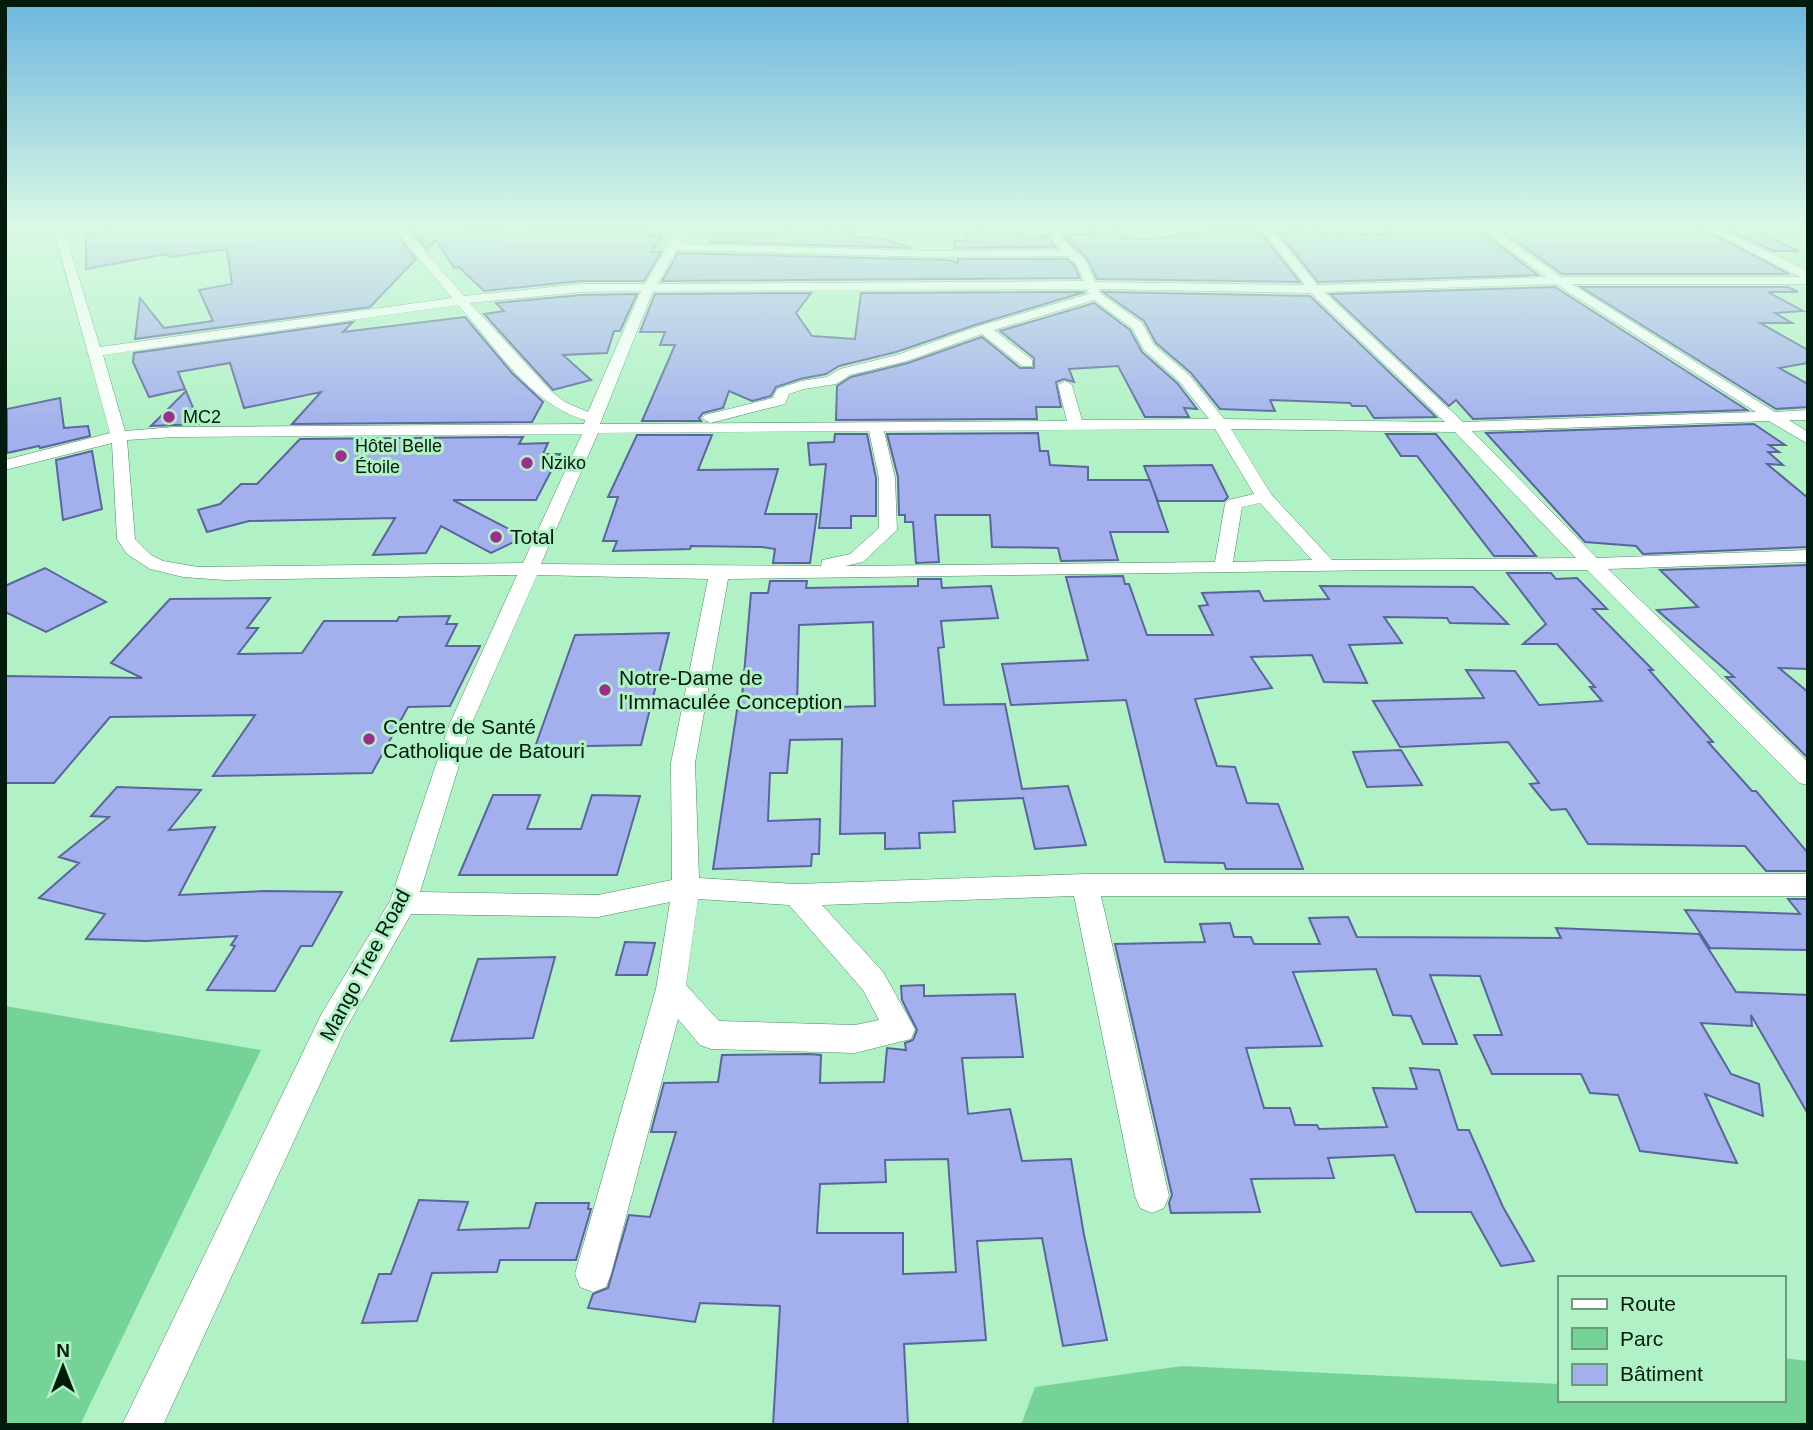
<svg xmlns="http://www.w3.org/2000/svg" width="1813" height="1430" font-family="Arial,sans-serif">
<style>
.green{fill:#75d397}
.building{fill:#a3b0ed;stroke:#5a659c;stroke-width:2;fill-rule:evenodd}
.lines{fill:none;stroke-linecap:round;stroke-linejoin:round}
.street-casing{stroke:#4d8b63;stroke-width:1}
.street{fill:#fff;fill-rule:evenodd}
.poi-dot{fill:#9d2e8d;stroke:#b0f1c5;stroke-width:2.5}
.labels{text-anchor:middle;stroke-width:6;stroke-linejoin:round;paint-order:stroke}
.far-poi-label{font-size:18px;fill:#021b0c;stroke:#b0f1c5;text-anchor:start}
.poi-label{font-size:21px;fill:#021b0c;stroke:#b0f1c5;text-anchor:start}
.street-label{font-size:21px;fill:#021b0c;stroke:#b0f1c5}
</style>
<rect width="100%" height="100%" fill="#b0f1c5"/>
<path class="green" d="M 5,1006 L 261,1050 L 80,1425 L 5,1425 Z
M 1783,1358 L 1808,1361 L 1808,1425 L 1021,1425 L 1035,1387 L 1182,1366 L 1559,1384 L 1559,1400 L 1783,1400 Z"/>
<path class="building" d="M 112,227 L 391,227 L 416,259 L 370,307 L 135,339 L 140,298 L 164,328 L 213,321 L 199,290 L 232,284 L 227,249 L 170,257 L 166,254 L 86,269 L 86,234 L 112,230 Z
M 408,227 L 652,230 L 649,236 L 662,236 L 652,252 L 661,252 L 644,281 L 581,281 L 484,291 L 459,267 L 454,268 L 436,240 L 427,249 Z
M 787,227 L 854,229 L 853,237 L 880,238 L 912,248 L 710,242 L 715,233 L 774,233 L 786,231 Z
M 976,227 L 1016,227 L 1021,237 L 1049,236 L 1055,247 L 955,248 L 954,241 L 968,241 L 962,232 L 978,233 Z
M 1087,227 L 1117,227 L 1123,238 L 1145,239 L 1225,230 L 1260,232 L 1300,282 L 1097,279 L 1087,258 L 1065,238 L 1065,235 L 1091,235 Z
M 1382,227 L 1476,227 L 1538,275 L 1318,282 L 1278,232 L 1308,228 L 1322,234 L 1390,235 Z
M 1496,227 L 1699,227 L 1789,274 L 1562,274 Z
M 1723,227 L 1746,227 L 1799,251 L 1773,251 Z
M 678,253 L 949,260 L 958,263 L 958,259 L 1067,259 L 1074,265 L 1080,278 L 662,281 Z
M 1555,287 L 1747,410 L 1473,419 L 1456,400 L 1449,406 L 1330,294 Z
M 1581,287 L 1788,287 L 1798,292 L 1768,292 L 1803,311 L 1775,313 L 1792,323 L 1760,323 L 1808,350 L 1808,363 L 1779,368 L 1808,384 L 1808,407 L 1776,409 Z
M 1085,292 L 978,324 L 896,352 L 839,366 L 826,374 L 800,379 L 776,387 L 771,396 L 752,401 L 729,391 L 723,408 L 703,413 L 699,418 L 701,421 L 642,421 L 675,345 L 660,345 L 665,332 L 640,332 L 655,294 L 811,293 L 796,313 L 812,336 L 855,339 L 861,293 Z
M 1103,292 L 1310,296 L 1436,417 L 1374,418 L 1366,406 L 1352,406 L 1350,403 L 1270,400 L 1275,411 L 1220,409 L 1191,373 L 1156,343 L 1144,321 Z
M 637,294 L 620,331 L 614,331 L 607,353 L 563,355 L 591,380 L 553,390 L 484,314 L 504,311 L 496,303 L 581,295 Z
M 1094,303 L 1130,330 L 1142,352 L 1177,383 L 1197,409 L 1184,408 L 1189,417 L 1145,417 L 1118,366 L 1069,369 L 1074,382 L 1064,379 L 1056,382 L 1061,407 L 1036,407 L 1037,419 L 836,420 L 837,386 L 851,377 L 908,363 L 982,337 L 1020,368 L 1034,368 L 1034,358 L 1000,331 Z
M 465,317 L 512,373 L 543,402 L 532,422 L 292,424 L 321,392 L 244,408 L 230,363 L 178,372 L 185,389 L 149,397 L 133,362 L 134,353 L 353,322 L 343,332 Z
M 186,391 L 200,424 L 151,426 Z
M 60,398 L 64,428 L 88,426 L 90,436 L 40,448 L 39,446 L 7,453 L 7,409 Z
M 1754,424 L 1785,445 L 1769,445 L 1779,452 L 1768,452 L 1783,465 L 1767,464 L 1808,498 L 1808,547 L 1643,554 L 1636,546 L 1585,542 L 1486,433 Z
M 1038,433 L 1040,451 L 1048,451 L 1050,465 L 1088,467 L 1088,480 L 1150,480 L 1168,532 L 1110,532 L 1118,560 L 1061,561 L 1058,548 L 992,547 L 990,515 L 935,515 L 939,562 L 916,563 L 913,522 L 905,522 L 905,515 L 899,515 L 898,477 L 887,434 Z
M 835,434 L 867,434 L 876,478 L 876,516 L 851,516 L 851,528 L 819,528 L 826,464 L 810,465 L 808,443 L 834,442 Z
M 1386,434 L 1436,434 L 1536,556 L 1494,556 L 1417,456 L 1401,456 Z
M 637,435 L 712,435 L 698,470 L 778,469 L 765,514 L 817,514 L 810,563 L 773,563 L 775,549 L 762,547 L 691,546 L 690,549 L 613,551 L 617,541 L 603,541 L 618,497 L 608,497 Z
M 523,437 L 519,444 L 548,443 L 543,454 L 560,454 L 536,500 L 453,500 L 524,537 L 491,553 L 441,526 L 426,553 L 373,555 L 395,518 L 249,521 L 207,532 L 198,510 L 220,504 L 241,484 L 257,484 L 300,439 Z
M 92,451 L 102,509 L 63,520 L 56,460 Z
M 1212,465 L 1228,497 L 1224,501 L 1158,501 L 1144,466 Z
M 1808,565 L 1808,669 L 1779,668 L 1808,692 L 1808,758 L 1726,677 L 1734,677 L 1657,610 L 1698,607 L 1660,570 Z
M 45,568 L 106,602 L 46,632 L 5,612 L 5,586 Z
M 1507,573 L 1551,573 L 1556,579 L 1577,578 L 1607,609 L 1593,609 L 1653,670 L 1649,670 L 1713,742 L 1708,742 L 1752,791 L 1756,791 L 1808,853 L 1808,871 L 1766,871 L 1745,846 L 1588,844 L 1566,809 L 1551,810 L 1530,784 L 1539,783 L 1508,742 L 1400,747 L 1373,701 L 1484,698 L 1466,670 L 1515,671 L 1539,705 L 1602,701 L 1590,687 L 1595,687 L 1557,644 L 1523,644 L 1546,624 Z
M 1123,576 L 1125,584 L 1129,584 L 1147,635 L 1213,635 L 1199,606 L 1208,605 L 1202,593 L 1259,591 L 1264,601 L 1329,599 L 1320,586 L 1473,587 L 1508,624 L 1450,623 L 1447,618 L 1384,617 L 1402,643 L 1349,645 L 1367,683 L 1324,682 L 1312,655 L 1251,657 L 1272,688 L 1195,699 L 1217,766 L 1235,767 L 1247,803 L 1278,804 L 1303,869 L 1226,869 L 1224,863 L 1165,862 L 1126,700 L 1011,705 L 1002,664 L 1088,660 L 1066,577 Z
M 918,579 L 941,579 L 942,588 L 991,586 L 998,618 L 941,621 L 944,647 L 938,648 L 944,705 L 1005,704 L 1022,789 L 1068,786 L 1086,845 L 1035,849 L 1023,798 L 953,801 L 955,832 L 919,833 L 920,848 L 885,849 L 885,833 L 840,834 L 842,739 L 790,740 L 787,773 L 770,773 L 768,821 L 820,819 L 819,854 L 812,854 L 811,866 L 713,869 L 737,710 L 741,709 L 751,593 L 768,593 L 770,581 L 807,581 L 806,588 L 918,586 ZM 873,622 L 875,706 L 797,708 L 799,625 Z
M 270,598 L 247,628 L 258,628 L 238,654 L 302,653 L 324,621 L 397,621 L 399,617 L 450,616 L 446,624 L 457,624 L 446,646 L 480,646 L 450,706 L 408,707 L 372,773 L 213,776 L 255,715 L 110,717 L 54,783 L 5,783 L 5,676 L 142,678 L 111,663 L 170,599 Z
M 669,633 L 641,745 L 535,747 L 575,635 Z
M 1401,750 L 1422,785 L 1367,787 L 1353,752 Z
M 117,787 L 201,790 L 169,830 L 215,827 L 179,895 L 265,891 L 342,892 L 312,946 L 301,946 L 275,991 L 207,990 L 235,946 L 231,945 L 237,936 L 146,941 L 86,939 L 105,914 L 39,898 L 79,863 L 59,857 L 109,817 L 91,816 Z
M 493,795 L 540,795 L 527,829 L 581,829 L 592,795 L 640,796 L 617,875 L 459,875 Z
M 1788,899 L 1808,899 L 1808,950 L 1710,948 L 1685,910 L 1800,914 Z
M 1348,917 L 1357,937 L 1561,938 L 1556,928 L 1699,934 L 1736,992 L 1808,995 L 1808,1114 L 1751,1015 L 1752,1026 L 1701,1023 L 1731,1074 L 1759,1084 L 1763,1116 L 1705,1094 L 1737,1163 L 1640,1151 L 1618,1095 L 1590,1093 L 1581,1074 L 1492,1074 L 1474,1035 L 1502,1035 L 1480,976 L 1430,975 L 1457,1044 L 1423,1044 L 1411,1016 L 1393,1015 L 1376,969 L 1293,972 L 1322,1046 L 1246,1048 L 1264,1108 L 1290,1108 L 1295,1125 L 1317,1125 L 1319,1129 L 1387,1127 L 1373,1088 L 1417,1089 L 1410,1068 L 1439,1070 L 1458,1130 L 1469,1130 L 1503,1207 L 1534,1261 L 1501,1266 L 1471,1212 L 1416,1212 L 1394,1155 L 1328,1158 L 1334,1178 L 1251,1179 L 1260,1212 L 1171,1213 L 1169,1203 L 1172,1195 L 1115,944 L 1205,942 L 1200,924 L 1230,923 L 1234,937 L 1251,937 L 1254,944 L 1320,944 L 1309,918 Z
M 625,942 L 655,943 L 647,975 L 616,975 Z
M 555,957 L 533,1038 L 451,1041 L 478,959 Z
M 924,985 L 924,996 L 1015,994 L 1023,1057 L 962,1058 L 968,1114 L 1010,1109 L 1022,1161 L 1071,1159 L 1084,1235 L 1107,1340 L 1063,1346 L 1042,1238 L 977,1241 L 986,1340 L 904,1344 L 908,1425 L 773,1425 L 780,1306 L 700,1303 L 695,1322 L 588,1308 L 593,1294 L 608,1288 L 629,1215 L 650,1217 L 676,1132 L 651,1132 L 664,1083 L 718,1082 L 722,1055 L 809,1054 L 821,1055 L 820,1083 L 884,1082 L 887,1048 L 906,1050 L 905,1043 L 913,1040 L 917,1030 L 902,1000 L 901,986 ZM 948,1159 L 956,1272 L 903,1274 L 903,1233 L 817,1233 L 820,1184 L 886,1182 L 885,1160 Z
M 419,1200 L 468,1202 L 458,1230 L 529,1228 L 536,1203 L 589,1203 L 588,1209 L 591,1209 L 576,1260 L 500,1260 L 497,1272 L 432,1273 L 417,1321 L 362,1323 L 379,1274 L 391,1274 Z"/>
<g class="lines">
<defs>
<path id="street" d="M 53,227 L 63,227 L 100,347 L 452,298 L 393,227 L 404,227 L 464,296 L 581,284 L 645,284 L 679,227 L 689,227 L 680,244 L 935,251 L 1061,250 L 1052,240 L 1052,227 L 1062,227 L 1062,239 L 1085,260 L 1095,282 L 1305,285 L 1260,227 L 1271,227 L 1317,285 L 1546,277 L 1479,227 L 1491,227 L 1561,277 L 1800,277 L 1702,227 L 1716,227 L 1808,271 L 1808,284 L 1572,284 L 1775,412 L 1808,410 L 1808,420 L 1789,420 L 1808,432 L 1808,444 L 1769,421 L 1472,431 L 1597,558 L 1808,550 L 1808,562 L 1608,569 L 1808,762 L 1808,785 L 1799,783 L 1587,570 L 1384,570 L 728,579 L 695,763 L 699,878 L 796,884 L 1085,874 L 1808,874 L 1808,896 L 1101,896 L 1169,1196 L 1164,1208 L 1152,1213 L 1140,1208 L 1135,1196 L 1074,896 L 822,905 L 883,972 L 915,1029 L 911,1039 L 855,1053 L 711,1049 L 700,1045 L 678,1019 L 611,1274 L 606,1287 L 593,1292 L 580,1287 L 575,1274 L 656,989 L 670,902 L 598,917 L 411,914 L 344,1032 L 163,1425 L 122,1425 L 322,1013 L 390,901 L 450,723 L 517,575 L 225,580 L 183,577 L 150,569 L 127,554 L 117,539 L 112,443 L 5,470 L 5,460 L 110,433 ZM 676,250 L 935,257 L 1068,256 L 1076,263 L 1084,281 L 657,284 ZM 1556,284 L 1756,412 L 1463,422 L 1324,292 ZM 1087,289 L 1089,294 L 979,326 L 897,355 L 840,369 L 827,377 L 801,381 L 777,389 L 773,398 L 705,415 L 702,418 L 710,423 L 785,404 L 789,394 L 804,389 L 836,384 L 850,375 L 907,361 L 982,334 L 1022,366 L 1032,366 L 1032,360 L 994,330 L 1094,300 L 1132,328 L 1144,350 L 1179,381 L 1209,419 L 1082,420 L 1072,385 L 1065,381 L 1058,385 L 1067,421 L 600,424 L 653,291 ZM 1099,289 L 1311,293 L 1445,422 L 1224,419 L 1189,375 L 1154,345 L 1142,323 L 1101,294 ZM 641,291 L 588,412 L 565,402 L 551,391 L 470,303 L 581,292 ZM 458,305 C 495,345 529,404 585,420 L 584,424 L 174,427 L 125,431 L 103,355 ZM 1215,429 L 1254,494 L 1228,500 L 1225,504 L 1215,562 L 845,566 L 863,562 L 897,530 L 895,478 L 884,431 ZM 1231,429 L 1455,432 L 1576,558 L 1332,560 L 1271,494 ZM 869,431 L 879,478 L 879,528 L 850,554 L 822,560 L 821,566 L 541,564 L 598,433 ZM 582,434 L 523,563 L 198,567 L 163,561 L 151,555 L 135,539 L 127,440 L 174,437 ZM 1260,503 L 1312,560 L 1233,562 L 1242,507 ZM 537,575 L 708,579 L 671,763 L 672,880 L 598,895 L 420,892 L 472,723 ZM 698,899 L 789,905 L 863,990 L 879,1020 L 855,1025 L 719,1021 L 686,985 Z"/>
</defs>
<use href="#street" class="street-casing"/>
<use href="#street" class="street"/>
</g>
<linearGradient id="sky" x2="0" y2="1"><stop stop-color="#6cb6de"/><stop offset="0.53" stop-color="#dbf9e5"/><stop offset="1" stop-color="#dbf9e5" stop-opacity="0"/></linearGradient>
<rect width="1813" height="428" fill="url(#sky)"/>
<g class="poi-dot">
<circle cx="169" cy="417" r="7"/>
<circle cx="341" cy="456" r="7"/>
<circle cx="527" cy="463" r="7"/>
<circle cx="496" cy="537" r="7"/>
<circle cx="605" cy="690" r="7"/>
<circle cx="369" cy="739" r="7"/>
</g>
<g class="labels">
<g class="far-poi-label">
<text x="183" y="423">MC2</text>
<text x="355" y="452">Hôtel Belle<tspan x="355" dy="21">Étoile</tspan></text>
<text x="541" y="469">Nziko</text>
</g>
<g class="poi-label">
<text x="510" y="544">Total</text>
<text x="619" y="685">Notre-Dame de<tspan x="619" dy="24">l'Immaculée Conception</tspan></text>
<text x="383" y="734">Centre de Santé<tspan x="383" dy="24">Catholique de Batouri</tspan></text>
</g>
<g class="street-label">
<text transform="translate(365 965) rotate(-62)" y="7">Mango Tree Road</text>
</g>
</g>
<rect width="1813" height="1430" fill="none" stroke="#021b0c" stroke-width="14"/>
<rect x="1558" y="1276" width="228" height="126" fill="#b0f1c5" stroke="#6a9b7b" stroke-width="2"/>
<rect x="1572" y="1299" width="35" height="10" fill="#ffffff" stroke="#6a9b7b" stroke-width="2"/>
<text x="1620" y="1311" font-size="21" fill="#021b0c">Route</text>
<rect x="1572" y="1328" width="35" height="21" fill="#75d397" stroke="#6a9b7b" stroke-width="2"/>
<text x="1620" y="1346" font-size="21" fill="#021b0c">Parc</text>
<rect x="1572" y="1364" width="35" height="21" fill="#a3b0ed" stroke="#6a9b7b" stroke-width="2"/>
<text x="1620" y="1381" font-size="21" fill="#021b0c">Bâtiment</text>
<g transform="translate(63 1367)" stroke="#b0f1c5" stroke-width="5" paint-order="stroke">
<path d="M0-5L12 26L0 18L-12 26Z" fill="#021b0c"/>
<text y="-10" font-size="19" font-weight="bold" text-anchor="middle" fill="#021b0c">N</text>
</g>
</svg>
